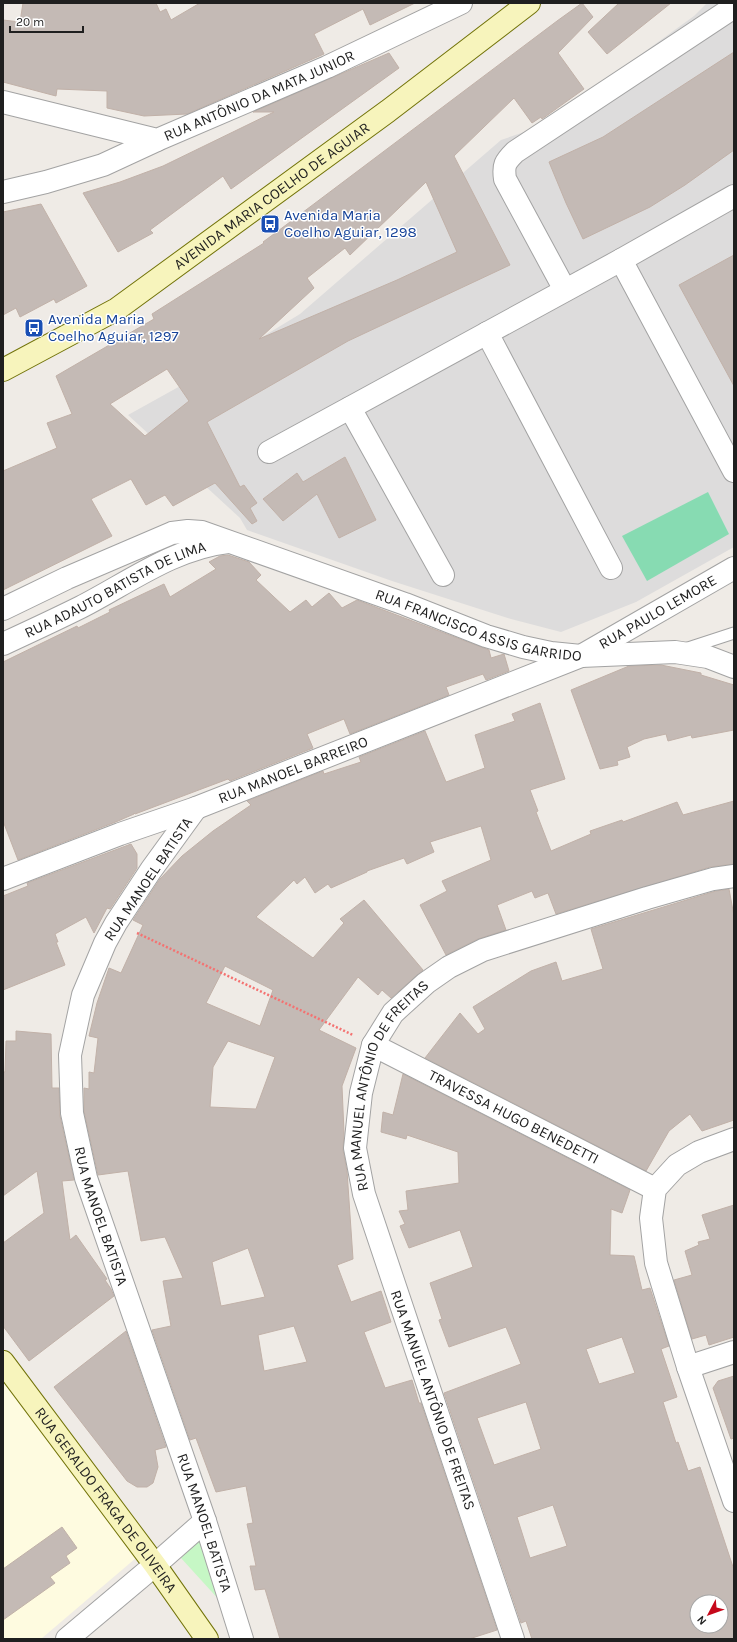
<svg xmlns="http://www.w3.org/2000/svg" width="737" height="1642" font-family="Karla,sans-serif">
<style>
.residential{fill:#dddcdc}
.education{fill:#fefbe0}
.park{fill:#c6f7c5}
.pitch{fill:#87dbb2}
.building{fill:#c4bab5;stroke:#c1b1a8;fill-rule:evenodd}
.lines{fill:none;stroke-linecap:round;stroke-linejoin:round}
.service-casing{stroke:#a3a3a3;stroke-width:13}
.minor-casing{stroke:#a3a3a3;stroke-width:24}
.secondary-casing{stroke:#727309;stroke-width:24}
.path{stroke:#f47271;stroke-width:2.5;stroke-dasharray:2 2;stroke-linecap:butt}
.service{stroke:#fff;stroke-width:11}
.minor{stroke:#fff;stroke-width:22}
.secondary{stroke:#f7f4bc;stroke-width:22}
.labels{text-anchor:middle;stroke-width:3;stroke-linejoin:round;paint-order:stroke}
.street-label{font-size:15px;fill:#1f1f1f;stroke:#fff}
.transit-label{font-size:15px;fill:#164399;stroke:#fff;text-anchor:start}
</style>
<rect width="100%" height="100%" fill="#efebe6"/>
<path class="residential" d="M 707,3 L 734,3 L 734,547 L 636,602 L 561,632 L 511,619 L 392,581 L 247,530 L 240,518 L 128,415 L 200,375 L 300,314 L 501,140 L 539,127 L 578,100 L 694,16 Z"/>
<path class="education" d="M 3,1380 L 136,1558 L 41,1639 L 3,1639 Z"/>
<path class="park" d="M 204,1536 L 222,1603 L 181,1558 Z"/>
<path class="pitch" d="M 708,492 L 729,534 L 647,581 L 622,536 Z"/>
<path class="building" d="M 23,3 L 156,3 L 160,12 L 166,9 L 171,20 L 200,3 L 415,3 L 370,25 L 363,9 L 314,34 L 324,54 L 187,114 L 144,116 L 107,108 L 107,91 L 57,89 L 56,96 L 3,82 L 3,20 L 20,22 Z
M 582,3 L 593,17 L 558,53 L 584,89 L 542,119 L 541,117 L 532,123 L 514,98 L 454,156 L 510,265 L 348,341 L 207,422 L 240,487 L 244,485 L 257,503 L 250,508 L 257,521 L 252,524 L 215,483 L 173,506 L 165,495 L 146,505 L 131,479 L 91,499 L 112,536 L 3,590 L 3,471 L 57,448 L 47,423 L 72,414 L 56,376 L 154,319 L 152,314 L 264,243 L 263,242 L 282,228 L 557,21 ZM 426,182 L 457,252 L 397,280 L 259,339 L 314,288 L 307,278 L 345,248 L 350,255 ZM 167,369 L 189,401 L 145,436 L 110,404 Z
M 619,3 L 671,3 L 607,54 L 588,32 Z
M 734,52 L 734,150 L 685,185 L 650,207 L 583,239 L 566,203 L 549,162 L 603,137 Z
M 389,53 L 399,68 L 231,189 L 223,176 L 150,230 L 153,233 L 118,252 L 83,193 L 120,182 L 163,166 L 274,112 L 253,112 Z
M 41,204 L 87,286 L 56,303 L 54,299 L 20,317 L 16,308 L 3,315 L 3,212 Z
M 734,255 L 734,386 L 679,285 Z
M 345,457 L 376,520 L 339,538 L 317,494 L 283,521 L 263,499 L 297,473 L 303,482 Z
M 228,555 L 249,562 L 261,575 L 256,580 L 290,612 L 306,600 L 312,607 L 329,593 L 342,608 L 357,600 L 489,650 L 491,658 L 504,654 L 509,671 L 486,680 L 483,674 L 446,687 L 449,695 L 350,734 L 344,719 L 307,734 L 313,748 L 230,781 L 228,779 L 135,814 L 134,813 L 134,814 L 118,821 L 18,860 L 3,821 L 3,662 L 77,626 L 78,628 L 110,612 L 109,610 L 164,584 L 170,597 L 216,569 L 209,562 L 220,556 Z
M 661,665 L 701,673 L 701,675 L 734,685 L 734,730 L 692,738 L 691,735 L 668,741 L 666,734 L 644,739 L 627,747 L 630,757 L 617,761 L 618,765 L 600,769 L 571,690 L 629,666 Z
M 540,703 L 565,779 L 530,790 L 538,811 L 536,812 L 551,851 L 591,834 L 590,831 L 622,820 L 623,822 L 677,802 L 683,815 L 734,801 L 734,864 L 710,867 L 556,914 L 548,893 L 535,898 L 532,891 L 497,905 L 506,930 L 478,939 L 446,955 L 420,905 L 447,891 L 442,881 L 491,860 L 481,826 L 430,842 L 434,852 L 407,864 L 404,858 L 367,871 L 367,872 L 331,888 L 328,884 L 315,893 L 305,877 L 297,884 L 294,880 L 256,917 L 313,958 L 344,923 L 340,919 L 364,900 L 423,970 L 391,998 L 382,990 L 378,995 L 358,977 L 319,1030 L 356,1048 L 342,1086 L 344,1133 L 343,1150 L 347,1171 L 353,1259 L 337,1265 L 351,1302 L 381,1291 L 391,1322 L 364,1332 L 385,1388 L 412,1380 L 419,1403 L 421,1403 L 497,1630 L 469,1639 L 280,1639 L 265,1589 L 255,1590 L 250,1566 L 256,1566 L 247,1524 L 253,1523 L 246,1486 L 216,1492 L 196,1438 L 190,1440 L 152,1330 L 171,1326 L 163,1281 L 183,1278 L 165,1237 L 141,1241 L 128,1171 L 98,1175 L 84,1111 L 84,1088 L 89,1089 L 89,1072 L 94,1073 L 98,1038 L 89,1036 L 97,1003 L 109,968 L 121,973 L 143,925 L 133,920 L 160,879 L 182,856 L 213,831 L 251,805 L 247,801 L 323,771 L 324,774 L 361,762 L 359,757 L 425,731 L 446,782 L 485,768 L 475,735 L 515,721 L 512,714 ZM 225,966 L 273,990 L 260,1026 L 206,1003 ZM 228,1041 L 275,1057 L 256,1109 L 210,1107 L 213,1067 ZM 248,1248 L 265,1297 L 221,1306 L 212,1262 ZM 294,1326 L 307,1362 L 264,1371 L 258,1335 Z
M 131,844 L 137,854 L 137,868 L 110,909 L 107,908 L 94,933 L 86,917 L 55,934 L 58,942 L 56,942 L 65,965 L 3,990 L 3,896 L 28,886 L 27,883 Z
M 729,889 L 734,916 L 734,1120 L 702,1131 L 690,1114 L 669,1131 L 646,1171 L 425,1058 L 460,1013 L 478,1034 L 485,1029 L 473,1007 L 531,971 L 556,962 L 562,981 L 603,969 L 591,929 L 716,891 Z
M 16,1031 L 51,1034 L 52,1088 L 59,1088 L 60,1116 L 74,1180 L 62,1181 L 70,1240 L 76,1235 L 107,1279 L 105,1280 L 111,1289 L 114,1296 L 29,1361 L 3,1326 L 3,1243 L 44,1213 L 37,1171 L 3,1196 L 3,1072 L 5,1072 L 6,1041 L 16,1041 Z
M 403,1074 L 630,1190 L 622,1213 L 611,1209 L 610,1255 L 634,1256 L 642,1290 L 650,1288 L 669,1346 L 661,1349 L 677,1397 L 663,1402 L 676,1443 L 678,1442 L 688,1471 L 700,1467 L 734,1570 L 734,1639 L 532,1639 L 526,1621 L 521,1623 L 444,1393 L 521,1364 L 506,1327 L 449,1347 L 439,1320 L 442,1319 L 430,1283 L 473,1267 L 460,1230 L 409,1248 L 400,1226 L 405,1224 L 399,1211 L 408,1210 L 406,1191 L 459,1183 L 458,1152 L 407,1135 L 406,1139 L 381,1132 L 383,1112 L 393,1115 ZM 622,1337 L 635,1373 L 599,1384 L 586,1349 ZM 526,1402 L 541,1449 L 494,1465 L 477,1418 ZM 553,1505 L 567,1546 L 530,1558 L 517,1517 ZM 697,1602 L 721,1602 L 721,1626 L 697,1626 Z
M 734,1205 L 734,1337 L 709,1345 L 706,1335 L 692,1339 L 674,1280 L 692,1275 L 685,1251 L 699,1245 L 698,1242 L 710,1239 L 702,1215 Z
M 126,1331 L 166,1447 L 155,1450 L 158,1467 L 153,1483 L 147,1487 L 137,1487 L 127,1481 L 54,1387 Z
M 734,1376 L 734,1438 L 731,1439 L 713,1388 L 718,1381 Z
M 62,1527 L 77,1548 L 66,1556 L 70,1563 L 50,1577 L 55,1583 L 3,1620 L 3,1569 Z"/>
<g class="lines">
<defs>
<path id="service" d="M 685,649 L 734,633"/>
<g id="minor">
<path id="s1" d="M 3,102 L 157,140 L 327,67 L 461,3"/>
<path d="M 3,192 L 46,182 L 103,165 L 157,140"/>
<path d="M 621,260 L 734,471"/>
<path d="M 565,290 L 505,179 C 503,165 505,162 515,152 L 731,9"/>
<path d="M 487,333 L 611,568"/>
<path d="M 350,408 L 443,575"/>
<path d="M 269,452 L 621,260 L 734,196"/>
<path id="s2" d="M 3,609 L 67,578 L 172,533 L 188,531 L 202,532 L 405,604 L 486,636 L 523,647 L 551,653 L 581,656 L 675,652 L 708,657 L 734,667"/>
<path id="s3" d="M 3,644 C 29,632 55,620 81,607 C 128,583 174,548 228,542"/>
<path id="s4" d="M 196,808 L 151,870 L 116,923 L 105,943 L 83,995 L 70,1055 L 72,1113 L 86,1178 L 205,1521 L 242,1639"/>
<path id="s5" d="M 3,879 L 120,834 L 196,808 L 581,656 L 734,568"/>
<path id="s6" d="M 373,1045 L 655,1189"/>
<path d="M 734,1139 L 699,1152 L 677,1165 L 655,1189 L 651,1218 L 656,1263 L 688,1367 L 734,1501"/>
<path d="M 688,1367 L 734,1352"/>
<path d="M 67,1639 L 155,1565 L 205,1521"/>
<path id="s7" d="M 513,1639 L 364,1194 L 355,1148 L 361,1093 L 373,1045 L 393,1013 L 426,983 L 449,967 L 483,950 L 647,898 L 713,879 L 734,876"/>
</g>
<g id="secondary">
<path id="s8" d="M 3,370 L 117,309 L 388,111 L 529,3"/>
<path id="s9" d="M 3,1362 L 155,1565 L 207,1639"/>
</g>
</defs>
<use href="#service" class="service-casing"/>
<use href="#minor" class="minor-casing"/>
<use href="#secondary" class="secondary-casing"/>
<path class="path" d="M 137,933 L 353,1035"/>
<use href="#service" class="service"/>
<use href="#minor" class="minor"/>
<use href="#secondary" class="secondary"/>
</g>
<defs>
<symbol id="bus-square" viewBox="-11 -11 22 22"><rect x="-9" y="-9" width="18" height="18" rx="4" fill="#1a4fb4" stroke="#fff"/><path d="M-5-6H5V4H4V6H2V4H-2V6H-4V4H-5ZM-3.5-4V0h7V-4ZM-3.5 1.2v1.5H-2V1.2ZM2 1.2v1.5H3.5V1.2Z" fill="#fff"/></symbol>
</defs>
<g fill-rule="evenodd">
<use href="#bus-square" x="259" y="213" width="22" height="22"/>
<use href="#bus-square" x="23" y="317" width="22" height="22"/>
</g>
<g class="labels">
<g class="street-label">
<text dy="5" stroke="none"><textPath href="#s1" startOffset="270">RUA ANTÔNIO DA MATA JUNIOR</textPath></text>
<text dy="5" stroke="none"><textPath href="#s8" startOffset="321">AVENIDA MARIA COELHO DE AGUIAR</textPath></text>
<text dy="5" stroke="none"><textPath href="#s3" startOffset="125">RUA ADAUTO BATISTA DE LIMA</textPath></text>
<text dy="5" stroke="none"><textPath href="#s5" startOffset="708">RUA PAULO LEMORE</textPath></text>
<text dy="5" stroke="none"><textPath href="#s2" startOffset="508">RUA FRANCISCO ASSIS GARRIDO</textPath></text>
<text dy="5" stroke="none"><textPath href="#s5" startOffset="310">RUA MANOEL BARREIRO</textPath></text>
<text transform="translate(148 879) rotate(-56)" y="5">RUA MANOEL BATISTA</text>
<text dy="5" stroke="none"><textPath href="#s7" startOffset="588">RUA MANUEL ANTÔNIO DE FREITAS</textPath></text>
<text dy="5" stroke="none"><textPath href="#s6" startOffset="158">TRAVESSA HUGO BENEDETTI</textPath></text>
<text dy="5" stroke="none"><textPath href="#s4" startOffset="446">RUA MANOEL BATISTA</textPath></text>
<text transform="translate(433 1400) rotate(71)" y="5">RUA MANUEL ANTÔNIO DE FREITAS</text>
<text dy="5" stroke="none"><textPath href="#s9" startOffset="172">RUA GERALDO FRAGA DE OLIVEIRA</textPath></text>
<text dy="5" stroke="none"><textPath href="#s4" startOffset="770">RUA MANOEL BATISTA</textPath></text>
</g>
<g class="transit-label">
<text x="284" y="220">Avenida Maria<tspan x="284" dy="17">Coelho Aguiar, 1298</tspan></text>
<text x="48" y="324">Avenida Maria<tspan x="48" dy="17">Coelho Aguiar, 1297</tspan></text>
</g>
</g>
<rect width="737" height="1642" fill="none" stroke="#1f1f1f" stroke-width="8"/>
<g transform="translate(709 1614) rotate(229)"><circle r="19" fill="#ffffff" stroke="#a5a5a5"/>
<path d="M0-3L7 15L0 10L-7 15Z" fill="#c6081b"/>
<text y="-6" font-size="11" font-weight="bold" text-anchor="middle" fill="#1f1f1f">N</text>
</g>
<path d="M10 26v6h73v-6" fill="none" stroke="#1f1f1f" stroke-width="2"/>
<text x="16" y="26" font-size="12" fill="#1f1f1f" stroke="#ffffff" stroke-width="3" paint-order="stroke">20 m</text>
</svg>
